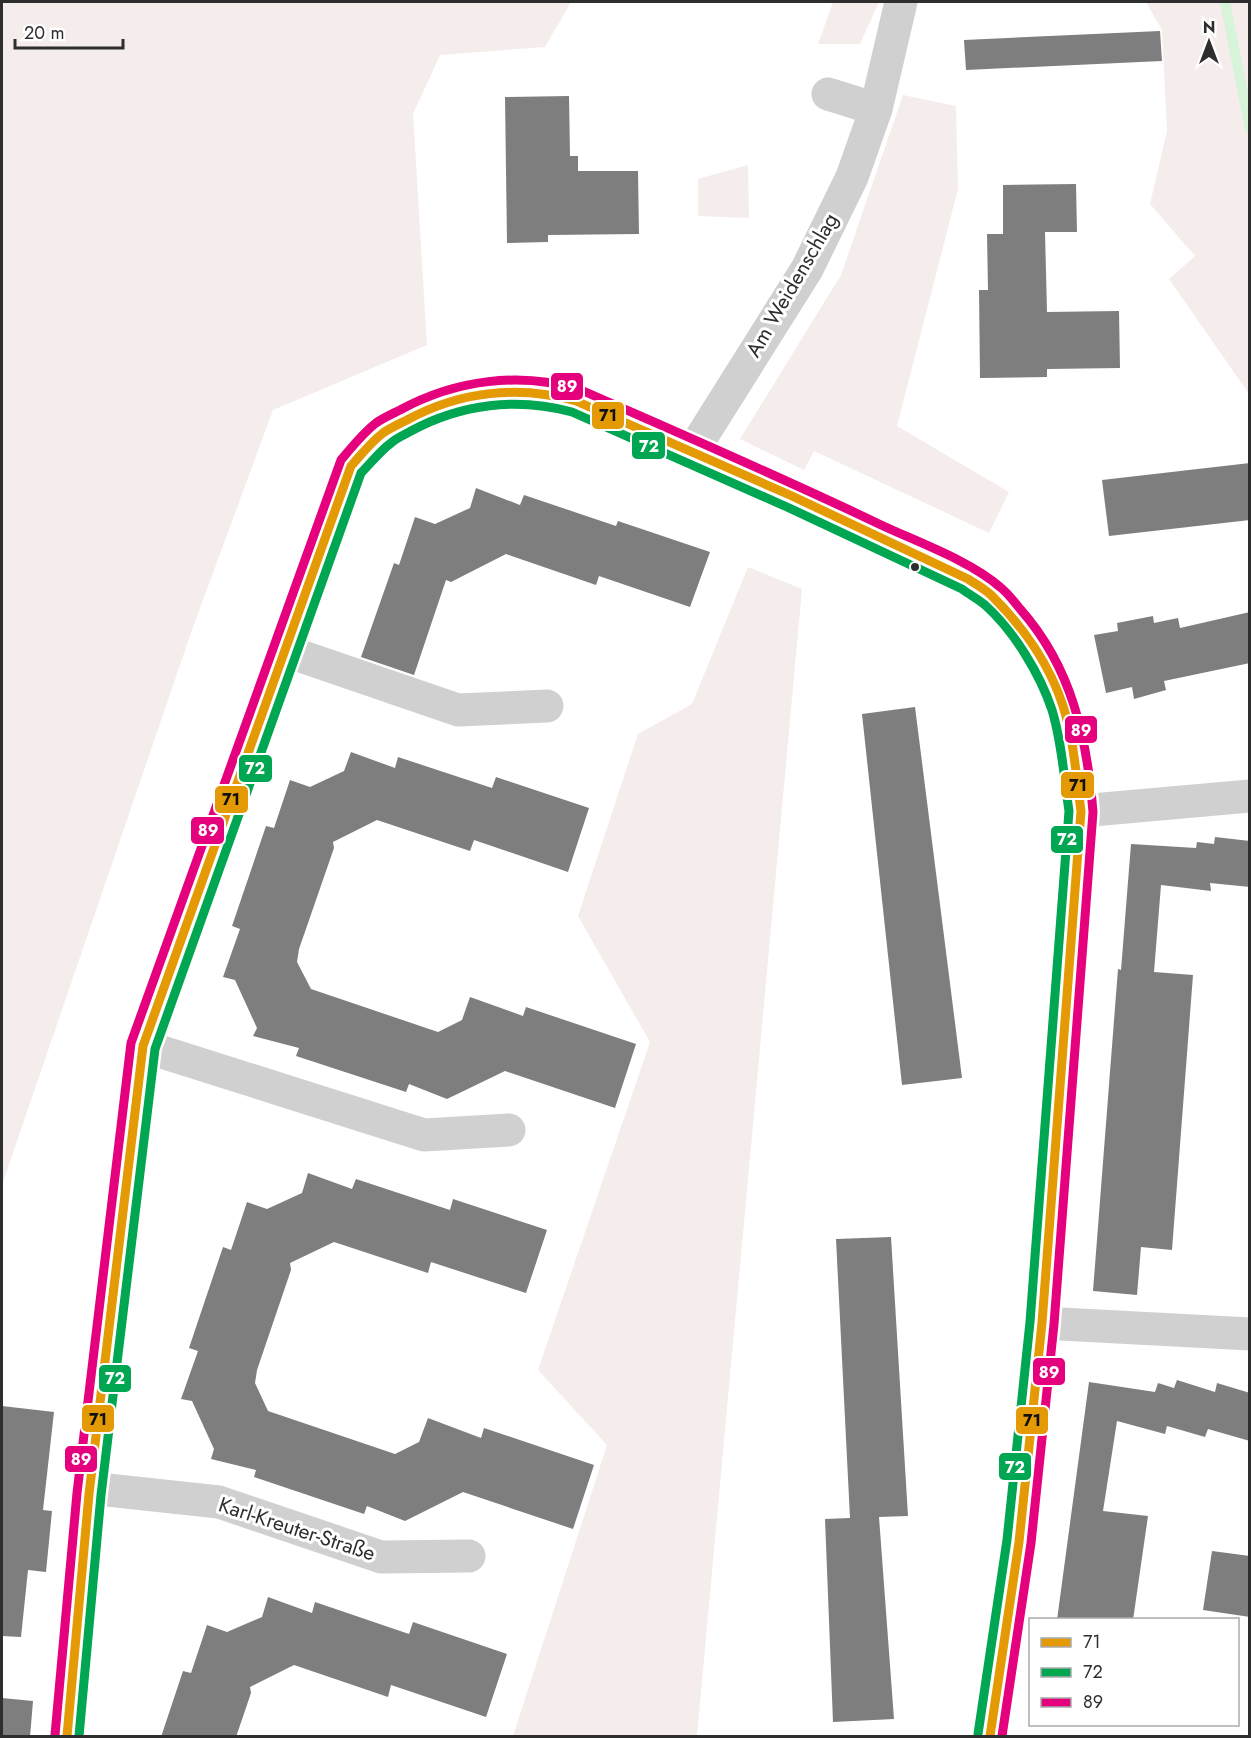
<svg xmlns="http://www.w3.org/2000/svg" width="1251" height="1738" font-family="Jost,sans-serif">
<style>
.green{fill:#f5edeb}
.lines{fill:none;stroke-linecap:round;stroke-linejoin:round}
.stream{stroke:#d7f3da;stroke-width:10}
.building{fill:#7e7e7e}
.minor{stroke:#d0d0d0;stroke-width:33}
.bus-1-casing{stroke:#fff;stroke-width:14}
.bus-2-casing{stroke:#fff;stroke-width:14}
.bus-3-casing{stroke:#fff;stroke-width:14}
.bus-1{stroke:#e39a05;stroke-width:9}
.bus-2{stroke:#00a651;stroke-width:9}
.bus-3{stroke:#e5007d;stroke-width:9}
.bus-dot{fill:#2e2e2e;stroke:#fff;stroke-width:2}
.labels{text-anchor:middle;stroke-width:6;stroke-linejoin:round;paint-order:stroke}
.street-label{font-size:21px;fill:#2e2e2e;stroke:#fff}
.line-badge{stroke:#fff;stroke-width:2}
.badge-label{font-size:16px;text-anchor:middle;font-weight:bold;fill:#fff}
.pale-badge-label{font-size:16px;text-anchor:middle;font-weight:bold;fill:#111}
</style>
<rect width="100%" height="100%" fill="#fff"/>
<path class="green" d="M 2,2 L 571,2 L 545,47 L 440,55 L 413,114 L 427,345 L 273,410 L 192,630 L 2,1185 Z
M 833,2 L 879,2 L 860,44 L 818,44 Z
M 1146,2 L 1249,2 L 1249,394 L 1169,279 L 1195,256 L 1150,204 L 1167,131 L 1162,30 Z
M 903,95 L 956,106 L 958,189 L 897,426 L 1009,492 L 989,533 L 814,451 L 804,470 L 740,439 L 841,275 Z
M 748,165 L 749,218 L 698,216 L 698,179 Z
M 748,567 L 802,589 L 697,1736 L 513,1736 L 607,1445 L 538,1370 L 650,1042 L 578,916 L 638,734 L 692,704 Z"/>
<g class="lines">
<path class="stream" d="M 1225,2 L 1250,129"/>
</g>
<path class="building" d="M 1160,31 L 1162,61 L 966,70 L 964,40 Z
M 569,96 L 570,156 L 578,156 L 578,171 L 638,171 L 639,234 L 548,235 L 548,242 L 507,243 L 505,97 Z
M 1076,184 L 1077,232 L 1045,232 L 1047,312 L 1119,311 L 1120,368 L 1047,369 L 1047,377 L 980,378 L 979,290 L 988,290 L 987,234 L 1003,234 L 1003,185 Z
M 1250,463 L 1250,520 L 1109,536 L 1102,480 Z
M 476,488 L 520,505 L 524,495 L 616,526 L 618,521 L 710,552 L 690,607 L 599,576 L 596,585 L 506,554 L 451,582 L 446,580 L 414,675 L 361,657 L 394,563 L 399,565 L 415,517 L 435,524 L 470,508 Z
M 1250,612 L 1250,663 L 1164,681 L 1166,690 L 1134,699 L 1132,687 L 1106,693 L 1094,635 L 1118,631 L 1117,623 L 1153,616 L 1154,623 L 1178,618 L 1180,628 Z
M 915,707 L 962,1078 L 902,1085 L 862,714 Z
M 351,752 L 395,768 L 398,757 L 492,788 L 496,777 L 589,808 L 568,872 L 474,840 L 470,851 L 377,820 L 333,842 L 334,848 L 299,949 L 297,962 L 311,989 L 438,1032 L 462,1020 L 470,997 L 523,1016 L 526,1007 L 636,1044 L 615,1108 L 505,1071 L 447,1099 L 409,1084 L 406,1092 L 296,1056 L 299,1048 L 253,1036 L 257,1028 L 235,980 L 223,977 L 240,929 L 232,926 L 266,826 L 274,828 L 290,780 L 310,787 L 344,771 Z
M 1215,837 L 1250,841 L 1250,887 L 1210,883 L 1211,891 L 1161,885 L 1154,972 L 1193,975 L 1172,1250 L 1141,1247 L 1137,1295 L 1093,1291 L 1118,969 L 1121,970 L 1131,844 L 1196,848 L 1197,842 L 1214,844 Z
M 308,1173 L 352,1189 L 356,1179 L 450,1210 L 453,1199 L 547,1230 L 526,1293 L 431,1262 L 428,1273 L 334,1242 L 290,1263 L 291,1270 L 257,1370 L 255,1383 L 268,1411 L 395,1454 L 419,1442 L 428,1418 L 481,1438 L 484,1428 L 594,1465 L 573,1529 L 463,1492 L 405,1521 L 367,1506 L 364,1514 L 254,1477 L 256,1470 L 211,1459 L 214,1449 L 192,1401 L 181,1399 L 198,1351 L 189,1348 L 223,1247 L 231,1250 L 247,1202 L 267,1209 L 302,1193 Z
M 891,1237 L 908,1516 L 879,1517 L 894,1719 L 833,1722 L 825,1519 L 850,1518 L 836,1239 Z
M 1177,1380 L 1215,1392 L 1217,1383 L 1250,1393 L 1250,1441 L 1208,1429 L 1205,1437 L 1167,1426 L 1165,1434 L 1117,1421 L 1103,1511 L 1148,1516 L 1133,1620 L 1057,1620 L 1089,1382 L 1155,1392 L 1158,1383 L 1174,1388 Z
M 2,1406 L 54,1412 L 43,1510 L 52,1511 L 46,1572 L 28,1570 L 21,1637 L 2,1636 Z
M 1212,1551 L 1250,1556 L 1250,1617 L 1203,1610 Z
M 268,1597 L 312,1613 L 315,1602 L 409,1634 L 413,1622 L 507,1654 L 486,1717 L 391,1685 L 388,1697 L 294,1665 L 250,1687 L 251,1693 L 236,1737 L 161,1737 L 183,1671 L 191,1673 L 207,1625 L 227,1632 L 262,1617 Z
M 2,1698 L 33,1701 L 30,1737 L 2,1737 Z"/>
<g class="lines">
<path class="minor" d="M 828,94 L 876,109
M 692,452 L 807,269 L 852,177 L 876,109 L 901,2
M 283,650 L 458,710 L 547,706
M 1081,811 L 1250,796
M 143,1046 L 424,1135 L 509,1130
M 1042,1323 L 1250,1334
M 89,1488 L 219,1502 L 381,1557 L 469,1556
M 67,1736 L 89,1494 L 143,1046 L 338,502 L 351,466 L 383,433 L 425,410 L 465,397 L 509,391 L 551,394 L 576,401 L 792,496 L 968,579 L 993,596 L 1021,628 L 1047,667 L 1063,706 L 1072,743 L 1081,811 L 1042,1323 L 1019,1542 L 990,1736"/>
<defs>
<path id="bus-1" d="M 67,1736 L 89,1494 L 143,1046 L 351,466 C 361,455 371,442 383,433 C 390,428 399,424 407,420 C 460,391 519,385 576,401 L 792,496 L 968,579 C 977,585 987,590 994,598 C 1024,628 1050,666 1063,706 C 1074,740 1076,776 1081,811 L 1042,1323 L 1019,1542 L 990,1736"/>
<path id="bus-2" d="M 79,1736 L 101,1495 L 155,1049 L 361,473 C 371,463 380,451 391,443 C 396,438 404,435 411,431 C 461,404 517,397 572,412 L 787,507 L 962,589 C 970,595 978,599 985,605 C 1014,631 1040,674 1052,710 C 1062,743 1064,778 1069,811 L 1030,1322 L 1007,1540 L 978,1734"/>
<path id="bus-3" d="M 55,1735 L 77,1493 L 131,1043 L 341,460 C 351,448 363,433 376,423 C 383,418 392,414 400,410 C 455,380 520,371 581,390 C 681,434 781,477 879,524 C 917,542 969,560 1000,587 C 1008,593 1015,603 1021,610 C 1072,668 1087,738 1093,812 L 1054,1324 L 1031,1543 L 1002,1736"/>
</defs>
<use href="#bus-1" class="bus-1-casing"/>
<use href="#bus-2" class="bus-2-casing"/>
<use href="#bus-3" class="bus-3-casing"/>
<use href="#bus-1" class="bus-1"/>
<use href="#bus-2" class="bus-2"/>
<use href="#bus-3" class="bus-3"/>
</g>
<circle class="bus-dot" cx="915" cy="567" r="5"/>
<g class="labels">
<g class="street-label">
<text transform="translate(792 285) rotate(-60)" y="7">Am Weidenschlag</text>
<text transform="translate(297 1529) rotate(18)" y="7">Karl-Kreuter-Straße</text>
</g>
</g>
<g class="line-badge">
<rect x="550" y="372" width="34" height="29" rx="6" fill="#e5007d"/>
<rect x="591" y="401" width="34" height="29" rx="6" fill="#e39a05"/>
<rect x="631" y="431" width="35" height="29" rx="6" fill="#00a651"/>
<rect x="1064" y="715" width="34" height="29" rx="6" fill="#e5007d"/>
<rect x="238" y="754" width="35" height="29" rx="6" fill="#00a651"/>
<rect x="1060" y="771" width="35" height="28" rx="6" fill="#e39a05"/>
<rect x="214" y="785" width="35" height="29" rx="6" fill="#e39a05"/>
<rect x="190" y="816" width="35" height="29" rx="6" fill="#e5007d"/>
<rect x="1050" y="825" width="34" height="29" rx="6" fill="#00a651"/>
<rect x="1032" y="1357" width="34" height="29" rx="6" fill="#e5007d"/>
<rect x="98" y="1364" width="34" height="29" rx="6" fill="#00a651"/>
<rect x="81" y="1404" width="34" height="29" rx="6" fill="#e39a05"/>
<rect x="1015" y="1406" width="34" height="29" rx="6" fill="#e39a05"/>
<rect x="64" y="1445" width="34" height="28" rx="6" fill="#e5007d"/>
<rect x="998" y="1452" width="34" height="29" rx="6" fill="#00a651"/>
</g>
<g class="badge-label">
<text x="567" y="392">89</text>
<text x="649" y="452">72</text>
<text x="1081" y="736">89</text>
<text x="255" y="774">72</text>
<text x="208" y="836">89</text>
<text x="1067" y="845">72</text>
<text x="1049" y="1378">89</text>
<text x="115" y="1384">72</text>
<text x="81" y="1465">89</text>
<text x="1015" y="1473">72</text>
</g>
<g class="pale-badge-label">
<text x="608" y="421">71</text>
<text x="1078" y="791">71</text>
<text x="231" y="805">71</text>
<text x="98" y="1425">71</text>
<text x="1032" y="1426">71</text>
</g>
<rect width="1251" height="1738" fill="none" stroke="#2e2e2e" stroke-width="6"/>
<rect x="1029" y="1618" width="210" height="108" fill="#ffffff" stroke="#ababab" stroke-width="1.5"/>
<rect x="1041" y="1638" width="30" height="9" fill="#e39a05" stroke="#ababab" stroke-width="1.5"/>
<text x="1083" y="1648" font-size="18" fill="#2e2e2e">71</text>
<rect x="1041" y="1668" width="30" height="9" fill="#00a651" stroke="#ababab" stroke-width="1.5"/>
<text x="1083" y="1678" font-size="18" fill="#2e2e2e">72</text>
<rect x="1041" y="1698" width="30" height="9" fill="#e5007d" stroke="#ababab" stroke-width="1.5"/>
<text x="1083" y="1708" font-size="18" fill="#2e2e2e">89</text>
<g transform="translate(1209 42)" stroke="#ffffff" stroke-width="4.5" paint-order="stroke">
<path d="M0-4.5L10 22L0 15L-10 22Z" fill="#2e2e2e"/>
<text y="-9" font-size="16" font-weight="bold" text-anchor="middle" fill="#2e2e2e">N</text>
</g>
<path d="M15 39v9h108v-9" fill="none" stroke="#2e2e2e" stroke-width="3"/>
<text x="24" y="39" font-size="18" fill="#2e2e2e" stroke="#ffffff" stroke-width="4.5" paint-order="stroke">20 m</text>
</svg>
